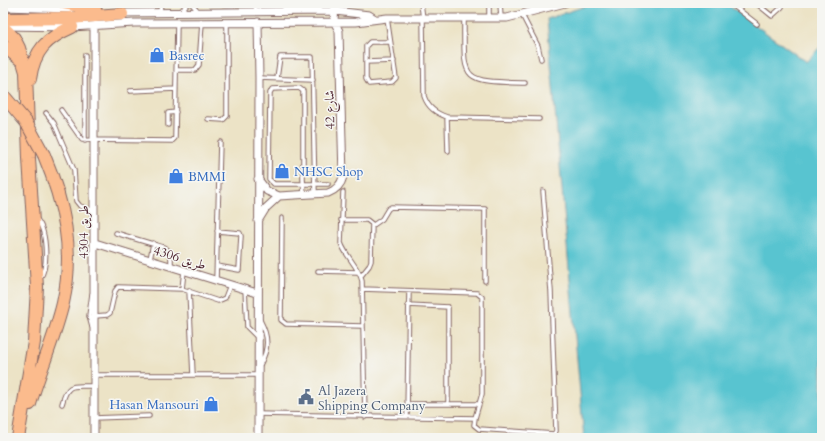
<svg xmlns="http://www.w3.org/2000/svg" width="825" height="441" font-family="Cardo,Amiri,serif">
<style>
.water{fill:#58c4d0;stroke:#51727e}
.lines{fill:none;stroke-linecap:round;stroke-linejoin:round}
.lane-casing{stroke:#836461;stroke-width:5.5}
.street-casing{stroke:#836461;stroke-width:9}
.highway-casing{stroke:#836461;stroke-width:14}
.lane{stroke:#fff;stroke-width:3.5}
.street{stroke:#fff;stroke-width:7}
.highway{stroke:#fbbb8d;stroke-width:12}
.highway-bridge-casing{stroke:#836461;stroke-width:14;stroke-linecap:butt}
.highway-bridge{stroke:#fbbb8d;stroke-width:12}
.labels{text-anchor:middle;stroke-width:3;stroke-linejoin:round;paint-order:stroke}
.shop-label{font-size:13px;fill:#366cbe;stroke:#f6f6f2;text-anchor:start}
.street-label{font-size:13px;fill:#4a1f2b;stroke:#f6f6f2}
.service-label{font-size:13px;fill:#4e5e75;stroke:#f6f6f2;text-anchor:start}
</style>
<rect width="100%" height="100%" fill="#f6f6f2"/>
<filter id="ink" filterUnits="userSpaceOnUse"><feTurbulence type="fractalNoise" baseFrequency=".025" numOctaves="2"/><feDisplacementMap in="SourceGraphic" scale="8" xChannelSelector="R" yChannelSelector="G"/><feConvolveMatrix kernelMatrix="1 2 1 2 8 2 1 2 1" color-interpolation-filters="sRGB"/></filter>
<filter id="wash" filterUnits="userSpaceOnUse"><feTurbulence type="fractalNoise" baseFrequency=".012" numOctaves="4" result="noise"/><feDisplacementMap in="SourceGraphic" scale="16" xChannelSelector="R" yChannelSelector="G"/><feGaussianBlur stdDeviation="0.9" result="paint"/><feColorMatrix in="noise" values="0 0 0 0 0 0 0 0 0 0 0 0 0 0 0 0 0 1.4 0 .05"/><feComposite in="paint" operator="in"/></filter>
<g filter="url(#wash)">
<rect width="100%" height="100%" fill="#ece3c6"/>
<path class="water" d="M 594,3 L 725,3 L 806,62 L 822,45 L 822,438 L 584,438 L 547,19 Z"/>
</g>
<g filter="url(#ink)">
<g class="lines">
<defs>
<path id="lane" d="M 191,3 L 198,11
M 255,3 L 256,12
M 421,3 L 423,19 L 424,96 C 428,108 436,113 447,117 L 539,119
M 489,3 L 489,18
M 500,3 L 501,18
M 730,3 L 757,24
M 756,3 L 772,16 L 782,7 L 782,3
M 181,11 L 188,3
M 160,12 L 161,3
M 522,15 L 538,46 L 541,59
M 387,18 L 396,78 L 392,82 L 369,84 L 366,79 L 366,46 L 370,42 L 390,42
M 464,18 C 464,82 460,81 525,83
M 85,55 L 85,141
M 366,62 L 394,61
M 177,70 L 195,70 L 199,65 L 202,23
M 259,78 L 313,80
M 277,78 L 280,57 L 312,57 L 315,194
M 130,91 L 176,89
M 61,110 L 82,140 L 172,141 L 175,138 L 177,23
M 46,113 L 54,123 L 74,170 L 76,201 L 80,206 L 94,211
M 447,117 L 448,151
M 208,119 L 223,120 L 227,116 L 227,23
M 168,125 L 168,113 L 176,112
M 343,192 L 341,243 C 346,257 359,267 362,281 L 365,417
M 304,195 L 303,179 L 303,91 L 299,88 L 272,89 L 270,93 L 269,179 L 274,184 L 328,184
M 35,218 C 47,227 49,266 40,278
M 282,218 L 281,320 L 286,324 L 362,326
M 341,220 L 367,220 L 372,224 L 371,261 L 369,266 L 361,276
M 372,226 L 382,219 L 388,209 L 391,207 L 485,209 L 485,281
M 116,233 L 166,248 L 171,254 L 171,267
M 150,260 L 153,243
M 217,266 L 239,270 L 241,236 L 240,233 L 217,231
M 318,271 L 358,272
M 216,280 L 220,142
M 182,289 L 184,271
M 245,289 L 247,327 L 257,337
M 362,289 L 477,293 L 482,297 L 482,394 L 475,418
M 189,290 L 193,375
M 408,305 L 448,307 L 448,404
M 95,316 L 107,315 L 110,313 L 115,291 L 118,287 L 182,289 L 218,301 L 225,298 L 230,285
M 260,320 C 269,337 269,348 260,365
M 92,327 L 89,316 L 92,294
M 94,375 L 258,375
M 62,404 C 68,381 74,387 94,386
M 407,404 L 479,404
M 258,414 L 475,418 L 474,425 L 479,429 L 554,434 L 556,431 L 551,291 L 543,191
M 407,415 L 409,291
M 94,418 L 149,416"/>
<path id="street" d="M 3,7 L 71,9
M 286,8 L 303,3
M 119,13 L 335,11 L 369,15 L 375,19
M 258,22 L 259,78 L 258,438
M 3,26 L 72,27 L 134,23 L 356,22 L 387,18 L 507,18 L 565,3
M 258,179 L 267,191 L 279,196 L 328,193 C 336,190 341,185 343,177 L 339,31 L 334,21 L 335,3
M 258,221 L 266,208 L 279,196
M 95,243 L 257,293
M 94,438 L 94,26"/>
<path id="highway" d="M 64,3 L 95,9
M 3,19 L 69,18 L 122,14
M 3,27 L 14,38 L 19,48 L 26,72 L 29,158 L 37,287 L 34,342 L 18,438
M 3,45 L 23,62
M 30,79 C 34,50 47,38 72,27
M 30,404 C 40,370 55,337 63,303 C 75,250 64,203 44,155"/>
</defs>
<use href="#lane" class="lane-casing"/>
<use href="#street" class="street-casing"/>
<use href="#highway" class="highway-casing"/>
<use href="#lane" class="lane"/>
<use href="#street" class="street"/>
<use href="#highway" class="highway"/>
<defs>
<path id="highway-bridge" d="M 3,95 L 26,122 L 44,155"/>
</defs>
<use href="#highway-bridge" class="highway-bridge-casing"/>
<use href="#highway-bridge" class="highway-bridge"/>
</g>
</g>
<defs>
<symbol id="shop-bare" viewBox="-9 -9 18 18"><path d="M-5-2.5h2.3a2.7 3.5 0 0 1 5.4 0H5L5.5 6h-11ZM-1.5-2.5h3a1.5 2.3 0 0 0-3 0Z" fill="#3f7fe0" stroke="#f6f6f2" stroke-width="2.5" paint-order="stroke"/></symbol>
<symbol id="civic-bare" viewBox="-9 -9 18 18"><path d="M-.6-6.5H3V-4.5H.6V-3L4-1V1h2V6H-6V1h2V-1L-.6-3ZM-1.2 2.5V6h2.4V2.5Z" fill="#5c6f8a" stroke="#f6f6f2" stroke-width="2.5" paint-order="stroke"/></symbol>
</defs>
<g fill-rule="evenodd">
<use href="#shop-bare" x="146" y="44" width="22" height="22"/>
<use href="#shop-bare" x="271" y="160" width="22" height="22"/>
<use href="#shop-bare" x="165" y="165" width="22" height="22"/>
<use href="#civic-bare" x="295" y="386" width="22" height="22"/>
<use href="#shop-bare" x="200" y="393" width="22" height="22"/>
</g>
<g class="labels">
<g class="shop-label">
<text x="169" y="60">Basrec</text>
<text x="294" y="176">NHSC Shop</text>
<text x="188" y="181">BMMI</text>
<text x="199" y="409" text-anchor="end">Hasan Mansouri</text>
</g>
<g class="street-label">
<text transform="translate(329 110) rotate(-91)" y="5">شارع 42</text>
<text transform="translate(83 232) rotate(-90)" y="5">طريق 4304</text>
<text transform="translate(180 257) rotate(17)" y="5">طريق 4306</text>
</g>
<g class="service-label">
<text x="318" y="395">Al Jazera<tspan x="318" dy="15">Shipping Company</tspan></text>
</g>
</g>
<rect width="825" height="441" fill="none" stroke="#f6f6f2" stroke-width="16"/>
</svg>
